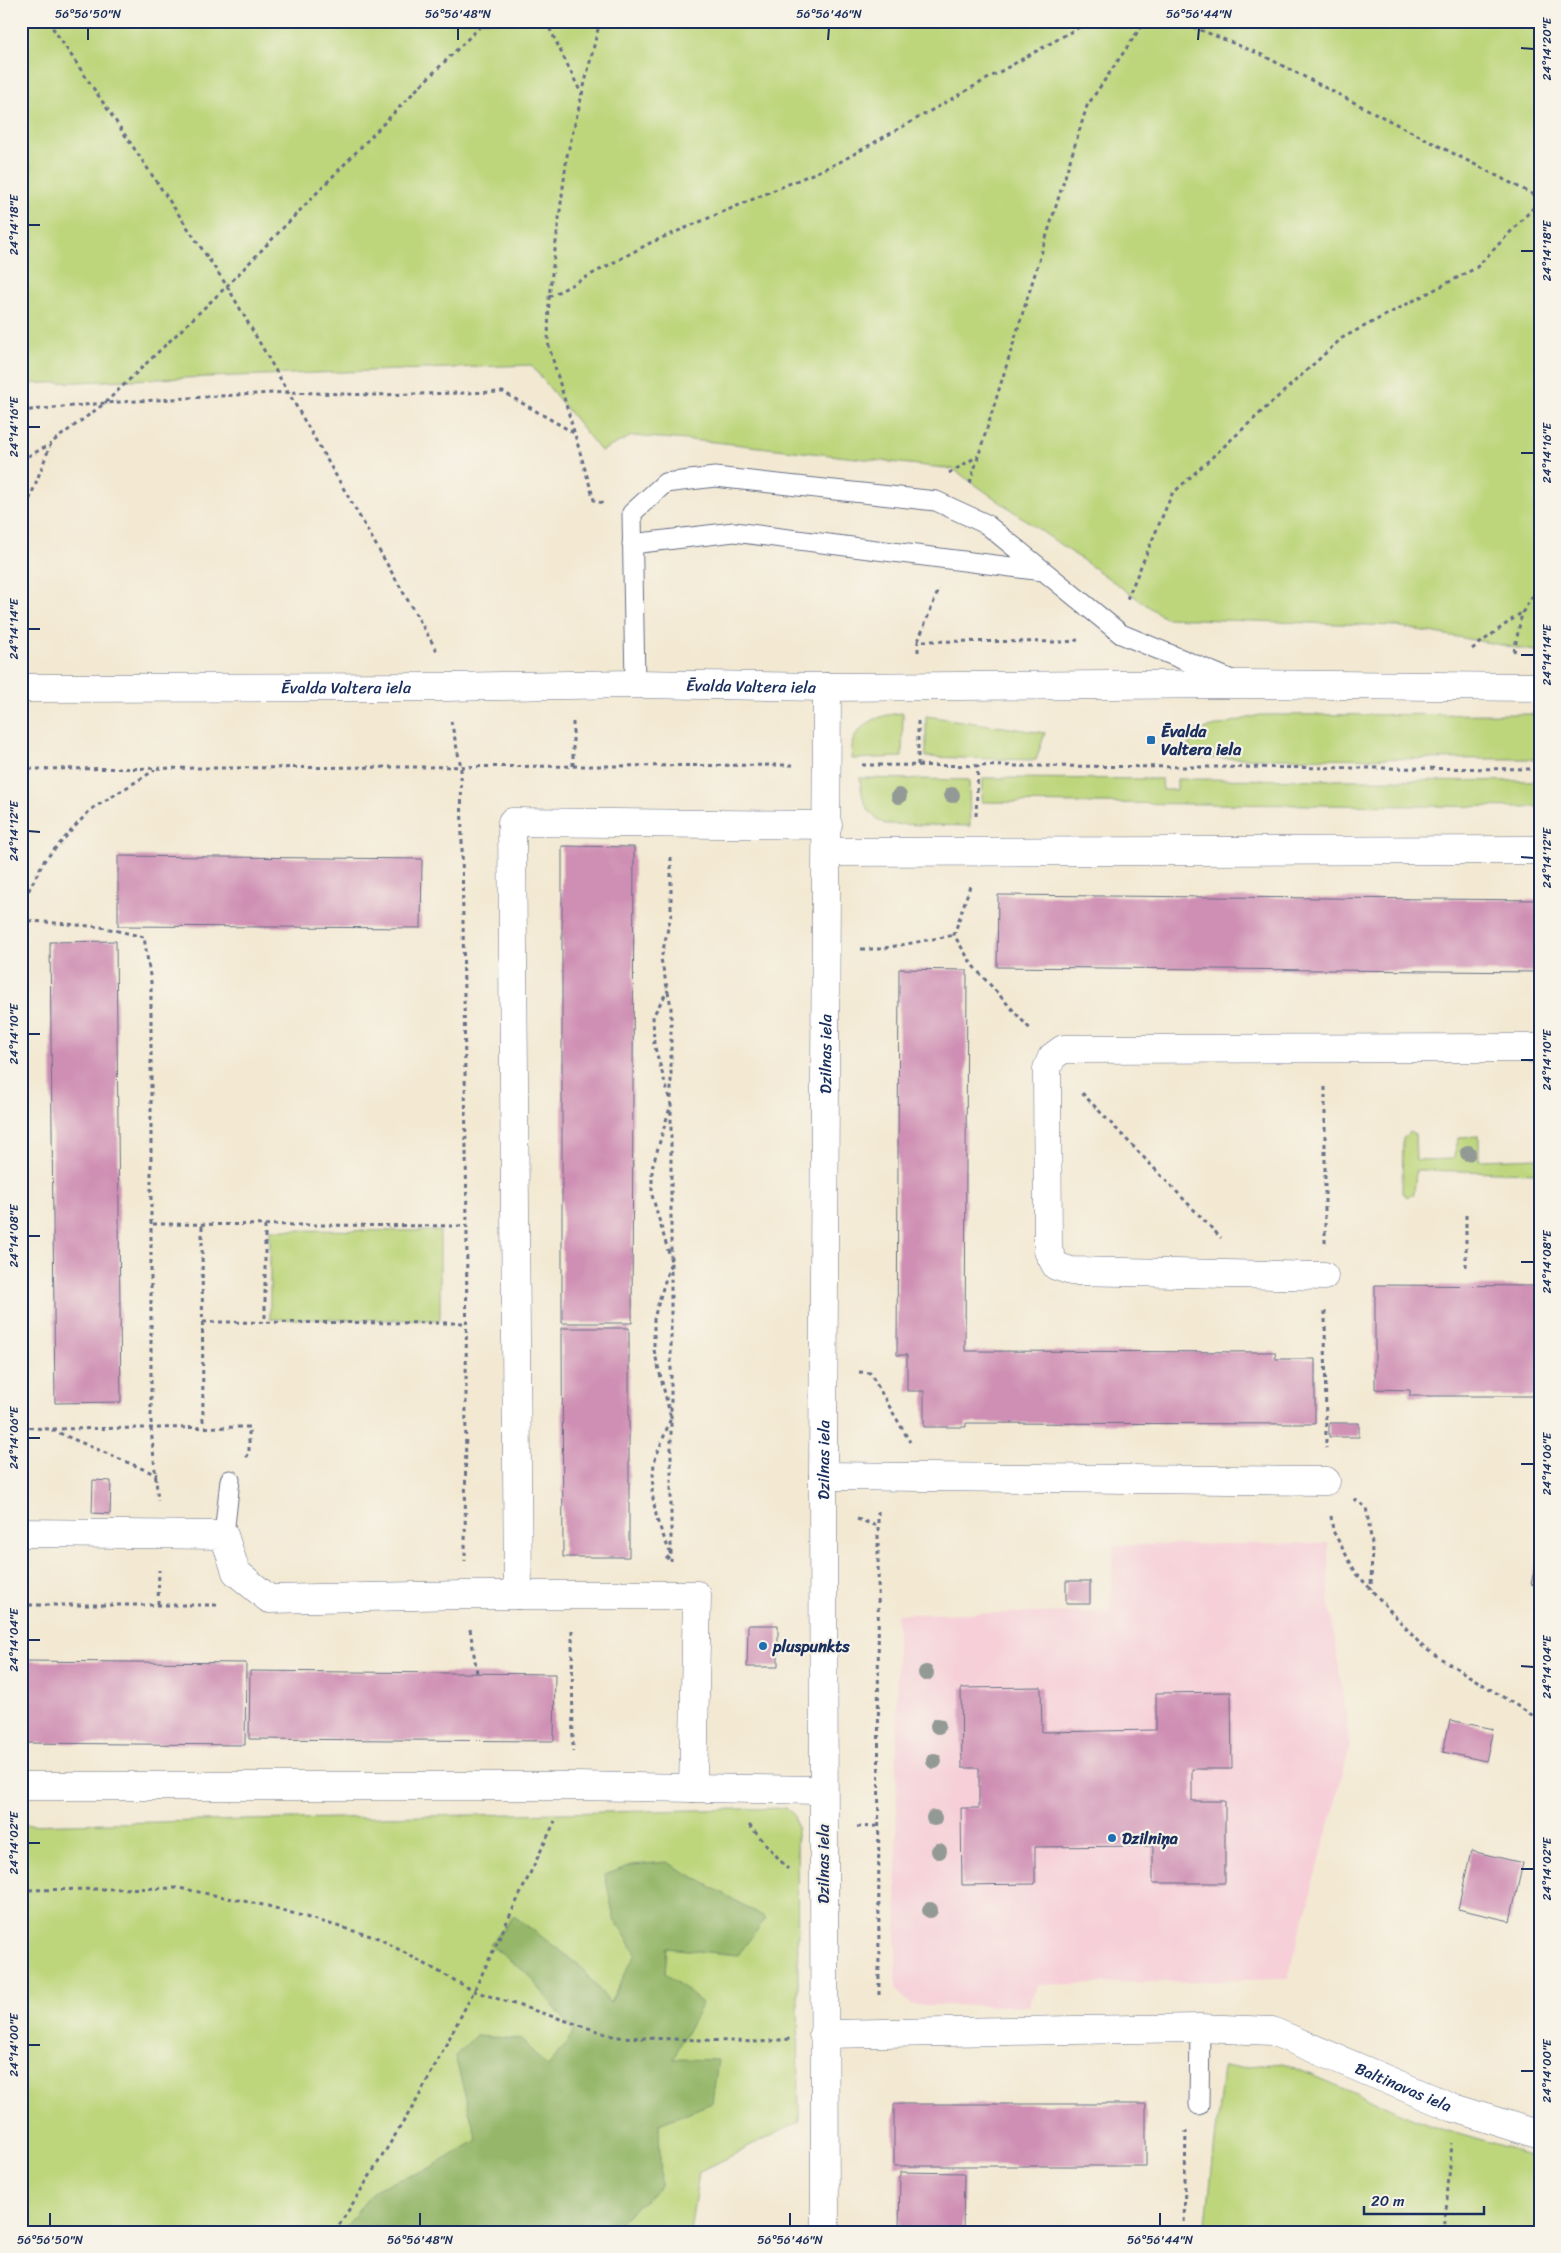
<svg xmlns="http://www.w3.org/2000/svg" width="1561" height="2253" font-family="Sriracha,sans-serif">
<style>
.built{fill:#f6cfd8}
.green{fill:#bdd67b;stroke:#6c826c}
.forest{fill:#96b76b;stroke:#587364}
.building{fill:#cf8fb4}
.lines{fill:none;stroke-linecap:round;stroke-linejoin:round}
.lane-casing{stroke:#677087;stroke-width:21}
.street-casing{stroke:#677087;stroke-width:29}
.path{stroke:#677087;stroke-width:3;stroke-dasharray:4 4;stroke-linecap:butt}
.lane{stroke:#fff;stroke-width:19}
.street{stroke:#fff;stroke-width:28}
.tree{fill:#939a96}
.ticks{fill:none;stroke:#1b2f5e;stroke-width:2}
.poi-dot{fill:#1f6fb2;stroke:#f7f3e8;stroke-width:2}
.labels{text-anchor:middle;stroke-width:4.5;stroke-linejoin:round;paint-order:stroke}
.street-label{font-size:16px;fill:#1b2f5e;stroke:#f7f3e8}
.poi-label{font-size:16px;font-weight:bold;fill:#1b2f5e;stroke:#f7f3e8;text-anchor:start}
.neatline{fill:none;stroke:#1b2f5e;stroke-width:2}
.ticks-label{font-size:12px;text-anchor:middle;fill:#1b2f5e}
</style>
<rect width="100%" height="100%" fill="#f7f3e8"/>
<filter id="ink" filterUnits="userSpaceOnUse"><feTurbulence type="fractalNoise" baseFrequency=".02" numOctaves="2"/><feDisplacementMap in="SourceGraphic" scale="10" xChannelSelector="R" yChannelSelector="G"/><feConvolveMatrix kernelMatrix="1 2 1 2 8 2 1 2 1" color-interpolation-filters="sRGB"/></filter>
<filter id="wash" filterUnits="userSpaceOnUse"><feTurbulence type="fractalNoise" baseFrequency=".0096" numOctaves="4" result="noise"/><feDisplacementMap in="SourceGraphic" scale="20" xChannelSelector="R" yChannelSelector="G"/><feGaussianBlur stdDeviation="1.12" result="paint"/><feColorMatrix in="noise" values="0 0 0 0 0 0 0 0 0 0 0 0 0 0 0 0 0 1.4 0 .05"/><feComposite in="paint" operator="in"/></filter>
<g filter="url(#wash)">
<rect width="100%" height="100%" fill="#f3e9d3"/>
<path class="built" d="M 1328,1543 L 1329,1597 L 1350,1747 L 1288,1979 L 1038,1985 L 1029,2006 L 912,2005 L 896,1990 L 897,1614 L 1110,1612 L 1114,1545 Z"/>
<path class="green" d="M 21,21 L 1540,21 L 1540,652 L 1396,626 L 1165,618 L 953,469 L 715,442 L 632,436 L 601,451 L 531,365 L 21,384 Z
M 903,713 L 902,757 L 851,759 C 852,753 851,744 854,738 C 864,720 884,714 903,713 Z
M 1540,714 L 1540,759 L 1198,758 L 1189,748 L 1189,733 L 1260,715 Z
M 926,716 L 1045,733 L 1036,760 L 926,757 Z
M 860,778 L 969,780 L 970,826 L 885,824 C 865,813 862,800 860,778 Z
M 983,778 L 1162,779 L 1163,790 L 1177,790 L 1177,779 L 1540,781 L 1540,807 L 982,802 Z
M 1409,1132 L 1415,1135 L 1416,1160 L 1453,1159 L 1459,1137 L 1479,1136 L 1479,1160 L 1540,1158 L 1540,1173 L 1416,1170 L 1414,1194 L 1408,1197 L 1402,1193 L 1403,1138 Z
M 270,1230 L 440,1231 L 440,1320 L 270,1319 Z
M 786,1808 L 794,1815 L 797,1828 L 799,2122 L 699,2172 L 690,2232 L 21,2232 L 21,1825 Z
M 1283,2063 L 1431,2126 L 1540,2158 L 1540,2232 L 1205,2232 L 1223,2068 Z"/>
<path class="forest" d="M 667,1862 L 766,1918 L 738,1955 L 667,1948 L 665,1973 L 702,2003 L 673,2059 L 718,2060 L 712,2103 L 659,2124 L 661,2186 L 608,2232 L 342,2232 L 375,2189 L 430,2168 L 477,2140 L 455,2056 L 475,2036 L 520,2039 L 548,2067 L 574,2032 L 529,1975 L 490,1945 L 514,1916 L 578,1964 L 610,2003 L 636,1953 L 614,1918 L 605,1875 L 632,1865 Z"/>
<g id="blocks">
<path class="building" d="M 562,846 L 634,847 L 632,1323 L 562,1323 Z
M 118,856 L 422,859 L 421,928 L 118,926 Z
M 998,895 L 1540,900 L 1540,972 L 997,967 Z
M 116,941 L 121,1402 L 55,1403 L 50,942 Z
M 899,969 L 967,970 L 965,1351 L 1275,1352 L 1276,1359 L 1315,1359 L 1315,1424 L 966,1423 L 966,1427 L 924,1427 L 924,1391 L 907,1391 L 907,1355 L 897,1355 Z
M 1375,1285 L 1540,1286 L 1540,1396 L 1410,1396 L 1410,1390 L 1375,1389 Z
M 562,1328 L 629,1328 L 629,1557 L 563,1557 Z
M 1329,1423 L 1359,1423 L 1359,1437 L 1329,1437 Z
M 93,1480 L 111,1481 L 110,1514 L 92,1513 Z
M 1539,1551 L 1540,1551 L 1540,1587 L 1531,1584 Z
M 1066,1581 L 1090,1581 L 1090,1604 L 1066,1604 Z
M 748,1625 L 778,1625 L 778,1667 L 747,1667 Z
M 21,1661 L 246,1663 L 245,1745 L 21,1743 Z
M 250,1671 L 555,1674 L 554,1741 L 249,1739 Z
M 1041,1687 L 1042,1732 L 1156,1730 L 1156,1693 L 1231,1692 L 1232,1769 L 1192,1769 L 1192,1801 L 1225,1801 L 1225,1883 L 1153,1883 L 1153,1846 L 1035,1847 L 1035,1884 L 962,1885 L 961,1808 L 979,1808 L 979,1768 L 962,1768 L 961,1688 Z
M 1450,1720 L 1493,1729 L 1486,1761 L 1443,1752 Z
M 1471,1851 L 1523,1863 L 1510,1921 L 1458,1909 Z
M 894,2104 L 1146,2104 L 1146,2166 L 894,2166 Z
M 900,2172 L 964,2173 L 963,2232 L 899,2232 Z"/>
</g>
</g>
<g filter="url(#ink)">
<use href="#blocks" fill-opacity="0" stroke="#677087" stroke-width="1"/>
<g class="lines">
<defs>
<path id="lane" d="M 632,544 L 734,532 L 1043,571
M 635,684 L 632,513 L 665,483 L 715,477 L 936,501 L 986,524 L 1121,634 L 1232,680
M 224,1535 L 230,1480
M 1199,2105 L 1200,2028"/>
<g id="street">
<path id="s1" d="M 21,688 L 444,687 L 635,684 L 827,687 L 1242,684 L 1540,687"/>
<path d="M 828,852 L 1540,850"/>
<path d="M 1324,1276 L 1071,1271 L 1056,1266 L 1048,1251 L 1047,1069 L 1052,1057 L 1063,1049 L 1540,1048"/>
<path d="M 823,1476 L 1326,1481"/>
<path d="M 21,1533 L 224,1535 L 236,1572 L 269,1599 L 465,1595 L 697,1595 L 693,1788"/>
<path d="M 518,1595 L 512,822 L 828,825"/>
<path d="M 21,1786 L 573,1786 L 822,1790"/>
<path id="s2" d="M 823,2034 L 1200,2028 L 1272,2031 L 1454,2108 L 1540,2135"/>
<path id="s3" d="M 825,2232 L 823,1476 L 827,687"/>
</g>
</defs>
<use href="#lane" class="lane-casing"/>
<use href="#street" class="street-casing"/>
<path class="path" d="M 48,21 L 227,286 L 437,651
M 546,21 L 582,95
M 600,21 L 567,156 L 549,297 L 548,343 L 594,500 L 605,504
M 1178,21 L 1260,54 L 1540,198
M 549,297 L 650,243 L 838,163 L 1090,21
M 21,411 L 105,403 L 288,392 L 373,395 L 503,392 L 574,433
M 21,460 L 51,444
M 949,473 L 978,456
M 970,483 L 1087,106 L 1145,21
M 21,522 L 51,443 L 105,403 L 227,286 L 416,90 L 486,21
M 1127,599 L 1172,494 L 1342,338 L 1476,268 L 1540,201
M 918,641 L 939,589
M 1472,649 L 1521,613
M 918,652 L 918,641 L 1066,642 L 1078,640
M 1514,652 L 1522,613 L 1540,584
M 451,721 L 461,767 L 467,1226 L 465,1561
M 918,721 L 918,766
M 862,765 L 1540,769
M 573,766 L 573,720
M 21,769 L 793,765
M 976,816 L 978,766
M 671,857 L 671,915 L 661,959 L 671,1006 L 671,1561
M 970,886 L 954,935 L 973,966 L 1031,1030
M 21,905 L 44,861 L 90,810 L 155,770
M 21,920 L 101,927 L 144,937 L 151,982 L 151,1428 L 158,1501
M 861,949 L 880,949 L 954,935
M 1082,1093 L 1221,1238
M 153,1224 L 467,1226
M 202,1226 L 203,1426
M 265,1226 L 265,1322
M 1325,1243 L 1325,1084
M 1466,1267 L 1466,1213
M 1325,1311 L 1326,1448
M 203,1322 L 465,1323
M 859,1372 L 870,1373 L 910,1442
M 21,1427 L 49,1429 L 249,1427 L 249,1454 L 246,1457
M 52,1430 L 157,1475
M 1354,1499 L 1366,1507 L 1372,1544 L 1371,1589
M 878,1511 L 879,1999
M 1331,1516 L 1333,1531 L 1356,1573 L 1424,1648 L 1540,1720
M 857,1519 L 878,1526
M 666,1559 L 671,1555 L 657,1520 L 652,1493 L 654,1462 L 671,1418 L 654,1350 L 654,1318 L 671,1261 L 652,1195 L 652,1168 L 671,1104 L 654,1044 L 653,1016 L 668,990
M 158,1604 L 159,1570
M 21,1605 L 219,1605
M 470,1629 L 477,1673
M 572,1630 L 573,1751
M 749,1825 L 788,1869
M 857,1827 L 879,1826
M 21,1890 L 179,1888 L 268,1906 L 378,1938 L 474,1991 L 616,2037 L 760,2042 L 790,2039
M 335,2232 L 417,2100 L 474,1991 L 555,1821
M 1025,2232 L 1025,2230 L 1184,2229 L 1186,2131
M 1444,2232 L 1452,2143"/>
<use href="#lane" class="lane"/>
<use href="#street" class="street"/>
</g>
<g class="tree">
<circle cx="952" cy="795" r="8"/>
<circle cx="899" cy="796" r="8"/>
<circle cx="1468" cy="1153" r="8"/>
<circle cx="926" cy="1673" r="8"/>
<circle cx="938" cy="1726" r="8"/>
<circle cx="934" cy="1761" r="8"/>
<circle cx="934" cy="1818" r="8"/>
<circle cx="939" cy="1851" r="8"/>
<circle cx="930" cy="1910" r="8"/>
</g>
</g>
<path class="ticks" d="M 88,40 L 88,28M 458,40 L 458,28M 828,40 L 829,28M 1198,40 L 1199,28M 1521,48 L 1534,49M 28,225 L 40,225M 1521,251 L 1534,251M 28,427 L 40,427M 1521,453 L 1534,453M 28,629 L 40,629M 1521,655 L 1534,655M 28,831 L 40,832M 1521,857 L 1534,858M 28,1034 L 40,1034M 1521,1060 L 1534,1060M 28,1236 L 40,1236M 1521,1262 L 1534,1262M 28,1438 L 40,1438M 1521,1464 L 1534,1464M 28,1640 L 40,1640M 1521,1666 L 1534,1667M 28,1843 L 40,1843M 1521,1869 L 1534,1869M 28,2045 L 40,2045M 1521,2071 L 1534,2071M 50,2226 L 50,2213M 420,2226 L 420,2213M 790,2226 L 790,2213M 1160,2226 L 1160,2213"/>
<g class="poi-dot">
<rect x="1146" y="735" width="10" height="10" rx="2.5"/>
<circle cx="763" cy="1646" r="5"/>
<circle cx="1112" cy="1838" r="5"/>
</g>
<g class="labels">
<g class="street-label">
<text dy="6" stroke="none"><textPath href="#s1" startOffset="730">Ēvalda Valtera iela</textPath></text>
<text dy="6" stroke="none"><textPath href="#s1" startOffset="325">Ēvalda Valtera iela</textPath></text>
<text dy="6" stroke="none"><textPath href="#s3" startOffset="1178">Dzilnas iela</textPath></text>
<text dy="6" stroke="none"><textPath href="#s3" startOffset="772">Dzilnas iela</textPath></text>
<text transform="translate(823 1864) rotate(-90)" y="6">Dzilnas iela</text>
<text dy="6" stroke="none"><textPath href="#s2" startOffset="592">Baltinavas iela</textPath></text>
</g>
<g class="poi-label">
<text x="1161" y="737">Ēvalda<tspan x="1161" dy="18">Valtera iela</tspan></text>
<text x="773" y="1652">pluspunkts</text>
<text x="1122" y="1844">Dzilniņa</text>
</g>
</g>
<rect width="1561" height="2253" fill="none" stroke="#f7f3e8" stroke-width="55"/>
<path d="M1364 2206v8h120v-8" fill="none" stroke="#1b2f5e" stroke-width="2.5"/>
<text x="1371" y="2206" font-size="15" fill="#1b2f5e" stroke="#f7f3e8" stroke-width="4" paint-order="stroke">20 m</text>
<rect x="28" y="28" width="1506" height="2198" class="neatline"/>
<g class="ticks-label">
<text x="88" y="18">56°56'50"N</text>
<text x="458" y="18">56°56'48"N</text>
<text x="829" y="18">56°56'46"N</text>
<text x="1199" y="18">56°56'44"N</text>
<text transform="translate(1547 49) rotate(-90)" y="4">24°14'20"E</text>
<text transform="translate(14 225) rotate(-90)" y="4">24°14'18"E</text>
<text transform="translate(1547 251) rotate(-90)" y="4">24°14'18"E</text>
<text transform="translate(14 427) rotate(-90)" y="4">24°14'16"E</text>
<text transform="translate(1547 453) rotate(-90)" y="4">24°14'16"E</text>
<text transform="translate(14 629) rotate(-90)" y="4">24°14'14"E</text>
<text transform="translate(1547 655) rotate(-90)" y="4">24°14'14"E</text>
<text transform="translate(14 831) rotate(-90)" y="4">24°14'12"E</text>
<text transform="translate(1547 858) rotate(-90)" y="4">24°14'12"E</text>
<text transform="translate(14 1034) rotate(-90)" y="4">24°14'10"E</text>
<text transform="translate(1547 1060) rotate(-90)" y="4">24°14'10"E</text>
<text transform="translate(14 1236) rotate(-90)" y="4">24°14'08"E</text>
<text transform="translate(1547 1262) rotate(-90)" y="4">24°14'08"E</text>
<text transform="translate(14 1438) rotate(-90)" y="4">24°14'06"E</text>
<text transform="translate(1547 1464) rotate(-90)" y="4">24°14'06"E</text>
<text transform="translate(14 1640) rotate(-90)" y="4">24°14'04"E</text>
<text transform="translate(1547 1667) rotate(-90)" y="4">24°14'04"E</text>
<text transform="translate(14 1843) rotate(-90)" y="4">24°14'02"E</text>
<text transform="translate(1547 1869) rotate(-90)" y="4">24°14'02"E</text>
<text transform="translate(14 2045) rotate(-90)" y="4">24°14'00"E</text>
<text transform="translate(1547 2071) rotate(-90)" y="4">24°14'00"E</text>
<text x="50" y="2244">56°56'50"N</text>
<text x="420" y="2244">56°56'48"N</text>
<text x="790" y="2244">56°56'46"N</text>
<text x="1160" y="2244">56°56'44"N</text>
</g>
</svg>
